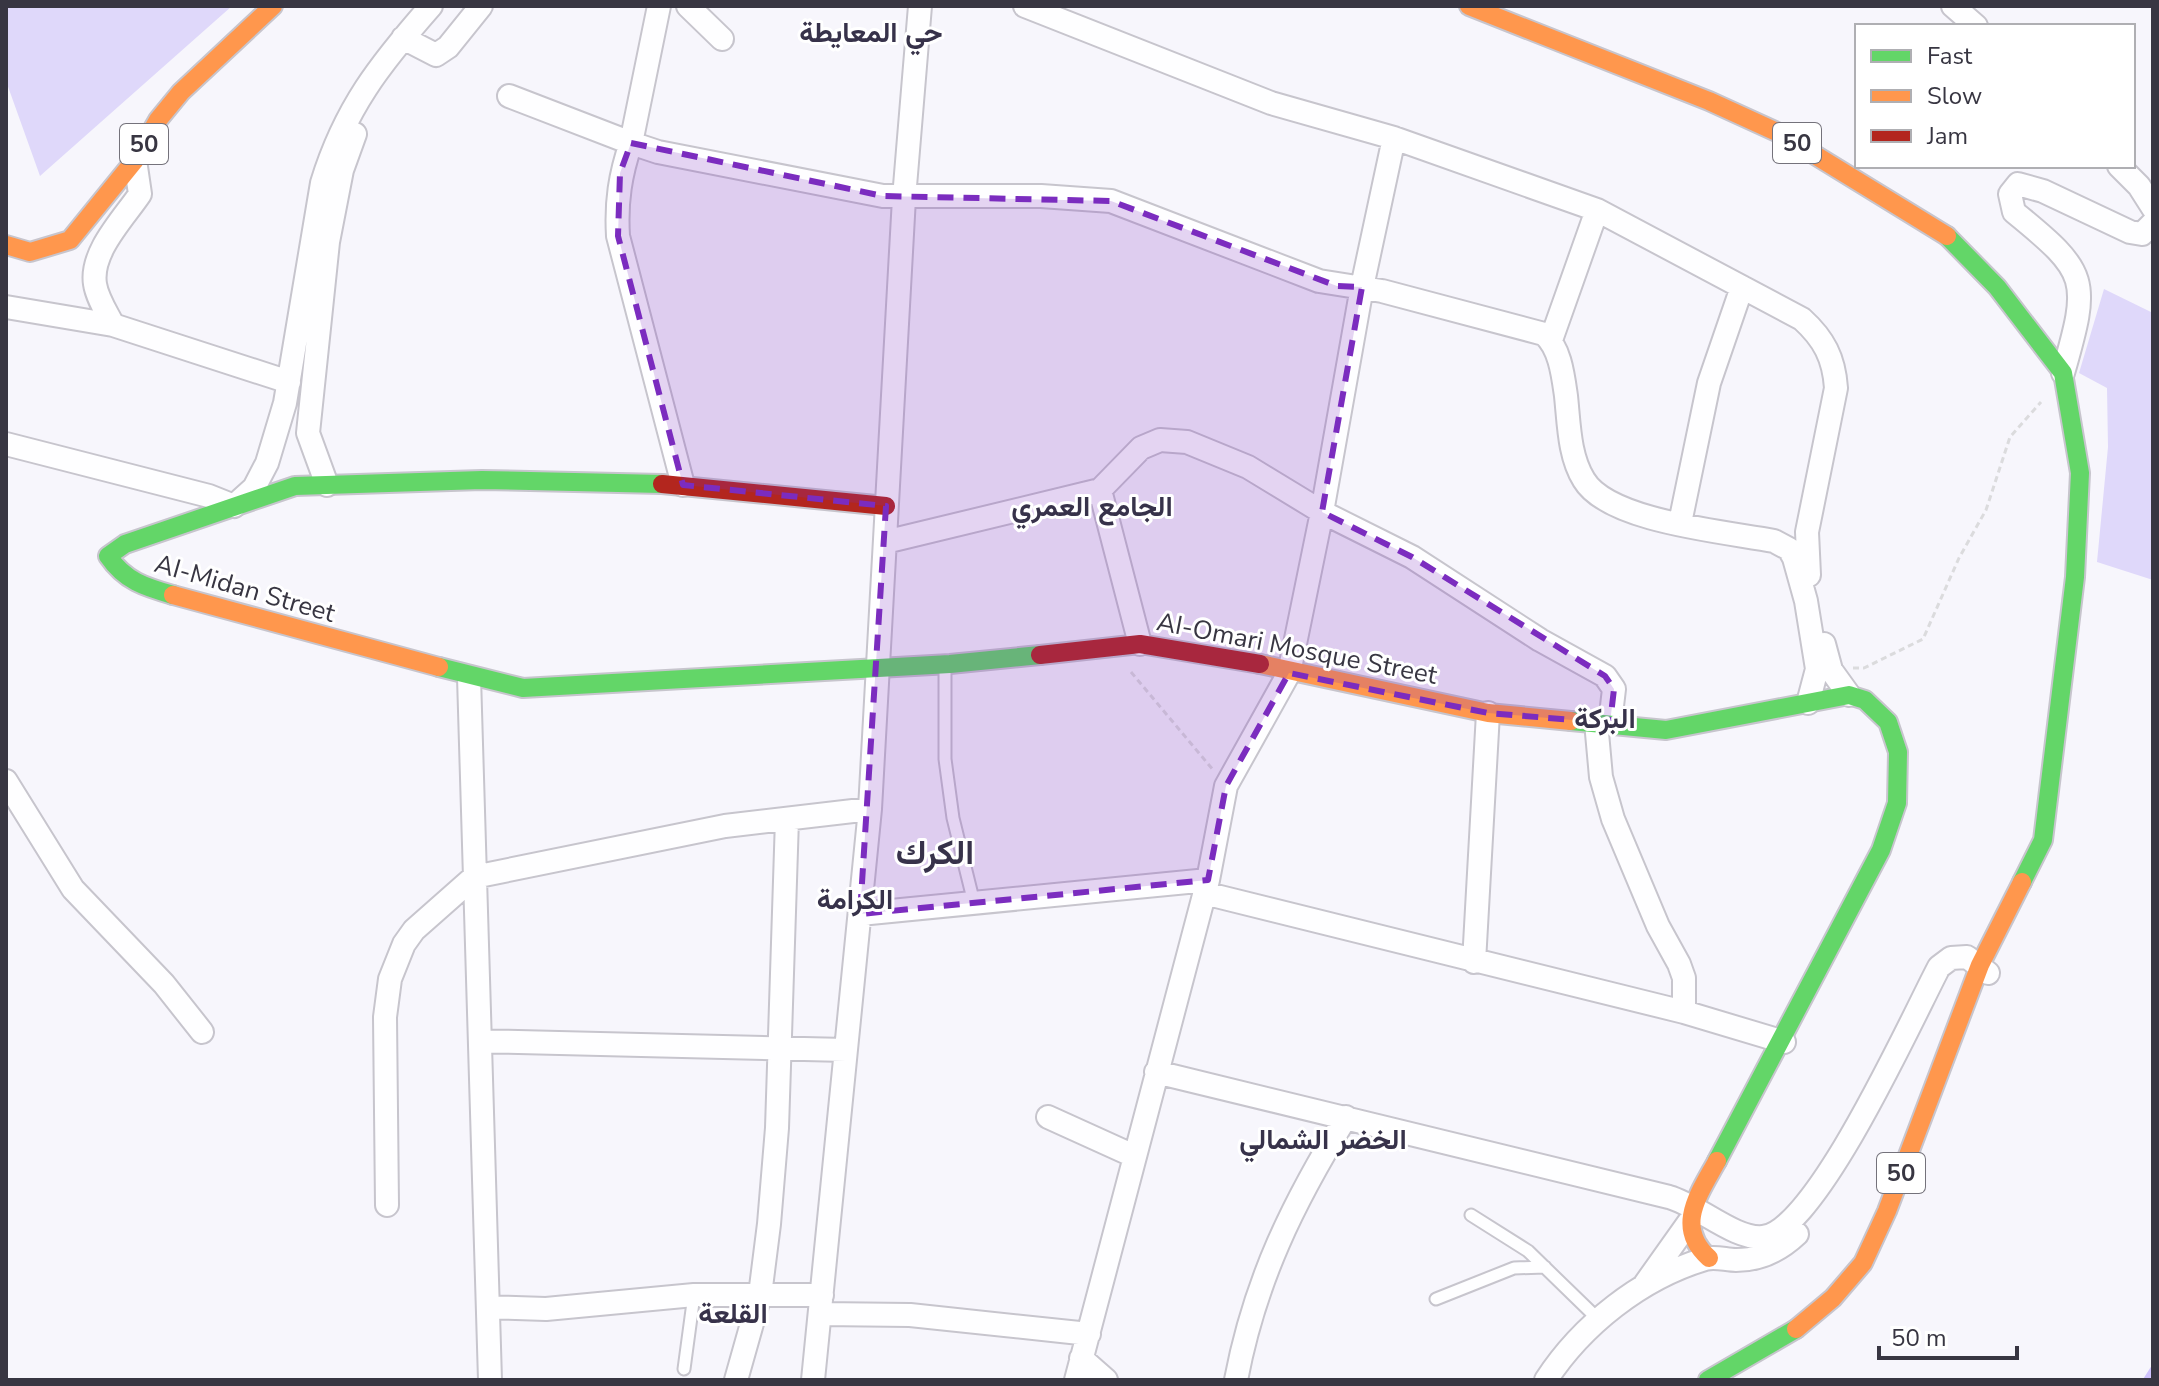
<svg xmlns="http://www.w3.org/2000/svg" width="2159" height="1386" font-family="'Nunito Sans',Vazirmatn,sans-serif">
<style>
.green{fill:#dfd8fa}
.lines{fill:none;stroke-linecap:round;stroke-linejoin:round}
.stream{stroke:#d0c3fe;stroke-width:6}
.lane-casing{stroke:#c7c5cd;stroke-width:15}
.street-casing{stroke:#c7c5cd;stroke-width:26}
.fast-casing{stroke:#c7c5cd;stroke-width:22}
.slow-casing{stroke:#c7c5cd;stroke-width:22}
.jam-casing{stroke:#c7c5cd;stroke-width:22}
.path{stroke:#dbdbdd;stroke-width:3;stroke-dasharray:6 4;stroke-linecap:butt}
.lane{stroke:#fefeff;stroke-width:11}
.street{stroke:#fefeff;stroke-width:22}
.fast{stroke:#63d668;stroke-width:18}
.slow{stroke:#ff974d;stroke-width:18}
.jam{stroke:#b3261e;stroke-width:18}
.marked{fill:#7b2cbf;fill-opacity:0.2;stroke:#7b2cbf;stroke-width:6;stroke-dasharray:16 10;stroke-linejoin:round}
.labels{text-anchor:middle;stroke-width:6;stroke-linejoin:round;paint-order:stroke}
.shield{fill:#fff;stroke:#74727b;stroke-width:2}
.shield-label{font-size:24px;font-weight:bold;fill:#383642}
.street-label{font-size:26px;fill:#383642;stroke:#fff}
.neighbourhood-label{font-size:28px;font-weight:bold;fill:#37324a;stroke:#fff}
.district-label{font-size:34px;font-weight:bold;fill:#37324a;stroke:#fff}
</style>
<rect width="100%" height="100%" fill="#f7f6fc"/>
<path class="green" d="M 6,6 L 232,6 L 40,176 L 6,81 Z
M 2104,289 L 2153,313 L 2153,580 L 2097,562 L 2108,447 L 2107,388 L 2079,373 Z"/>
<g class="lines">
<path class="stream" d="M 2146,1380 L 2153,1369"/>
<defs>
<path id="lane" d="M 945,667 L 945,759 L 953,818 L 974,903
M 1471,1215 L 1528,1251 L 1599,1320
M 1436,1299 L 1514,1268 L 1545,1267
M 684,1369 L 694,1295"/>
<path id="street" d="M 688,6 L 722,39
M 1025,6 L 1271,103 L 1394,138 L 1597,210 L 1802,319 C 1824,339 1834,358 1836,388 L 1807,532 L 1809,575
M 1953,6 L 1976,26
M 403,38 L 436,55 L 448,47 L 481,6
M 509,96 L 631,143 L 659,6
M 2119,166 L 2139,186 L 2153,208
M 6,307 L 113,325 L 289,382
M 113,325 C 107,313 97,298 95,284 C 90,252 124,218 140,194 L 135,160
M 1551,340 L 1597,210
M 2063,373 C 2090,279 2089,273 2014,212 L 2010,194 L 2018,184 L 2043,191 L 2130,232 L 2142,234 L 2153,223
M 6,444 L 209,496 L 234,506 L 254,488 L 267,463 L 285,403 L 322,183 C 345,108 380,64 431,6
M 327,485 L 308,433 L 328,242 L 342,170 L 355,134
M 683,485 L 618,236 C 616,202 620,175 631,143 L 658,152 L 883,196 L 1041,196 L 1111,201 L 1319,281 L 1382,291 L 1544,334 C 1560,348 1563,375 1566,396 C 1569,424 1569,456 1584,480 C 1609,522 1728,532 1774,541 L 1789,549 L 1794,558 L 1806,601 L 1817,669 L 1808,703
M 1100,490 L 1140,644
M 1680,523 L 1709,383 L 1742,287
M 885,542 L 1100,490 L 1141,448 L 1160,440 L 1187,442 L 1248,467 L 1322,512 L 1412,557 L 1540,640 L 1605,676 L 1614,689 L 1610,723
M 1824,644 L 1831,670 L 1849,695
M 469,677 L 490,1380
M 1596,722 L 1601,777 L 1613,819 L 1658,926 L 1679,964 L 1684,978 L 1684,1012
M 6,781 L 73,889 L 164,984 L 202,1032
M 1204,893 L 1684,1012 L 1784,1042
M 860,914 L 1208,880
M 1474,962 L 1488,713
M 480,1041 L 846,1050
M 1156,1072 L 1669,1197 C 1698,1205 1735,1240 1763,1237 C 1816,1232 1912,1018 1939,967 L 1951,958 L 1967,957 L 1988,973
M 1048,1117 L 1134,1156
M 387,1205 L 385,1017 L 390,979 L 404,944 L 414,930 L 474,877 L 725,826 L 870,809
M 1645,1284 L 1689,1222
M 488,1307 L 546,1309 L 694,1295 L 822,1295
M 821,1314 L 910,1315 L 1089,1334
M 1081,1358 L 1106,1380
M 736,1380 L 760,1295 L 769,1224 L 777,1128 L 787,819
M 813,1380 L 870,809 L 904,198 L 920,6
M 1076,1380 L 1208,880 L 1226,786 L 1289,673 L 1322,512 L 1362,287 L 1394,138
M 1236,1380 C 1255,1280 1293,1203 1346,1117
M 1546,1380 C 1582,1325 1641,1278 1705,1259 C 1715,1256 1726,1260 1736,1260 C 1759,1260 1780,1250 1797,1234"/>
<path id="fast" d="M 1947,236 L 1997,287 L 2063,373 L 2080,473 L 2075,577 L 2043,840 L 2022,882
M 173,595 C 145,587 125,581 108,556 L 125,544 L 295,486 L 482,480 L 662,484
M 439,667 L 523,688 L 950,664 L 1040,655
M 1571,721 L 1666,730 L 1849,695 L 1865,700 L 1888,722 L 1898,752 L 1897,803 L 1881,850 L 1717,1161
M 1708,1380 L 1796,1329"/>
<path id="slow" d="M 1469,6 L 1709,101 L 1779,133 L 1947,236
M 6,245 L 30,252 L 70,240 L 135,160 L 158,120 L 181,92 L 273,6
M 173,595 L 439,667
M 1260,664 L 1488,713 L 1571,721
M 1709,1258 C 1674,1227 1699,1194 1717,1161
M 1796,1329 L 1833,1298 L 1863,1263 L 1887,1211 L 1980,965 L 2022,882"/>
<path id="jam" d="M 662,484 L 886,506
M 1040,655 L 1140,644 L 1260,664"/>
</defs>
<use href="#lane" class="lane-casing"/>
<use href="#street" class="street-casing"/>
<use href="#fast" class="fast-casing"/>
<use href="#slow" class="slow-casing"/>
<use href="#jam" class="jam-casing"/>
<path class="path" d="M 1853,668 L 1864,668 L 1923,639 L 1959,558 L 1986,510 L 2010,437 L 2041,402
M 1131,672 L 1214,771"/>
<use href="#lane" class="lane"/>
<use href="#street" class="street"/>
<use href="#fast" class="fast"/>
<use href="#slow" class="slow"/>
<use href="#jam" class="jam"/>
</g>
<path class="marked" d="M 631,143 L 883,196 L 1111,201 L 1337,286 L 1362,287 L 1322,512 L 1412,557 L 1605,676 L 1614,689 L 1610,723 L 1488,713 L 1289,673 L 1226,786 L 1208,880 L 860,914 L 886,506 L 683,485 L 618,236 L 620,173 Z"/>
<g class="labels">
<g class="shield">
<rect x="1773" y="123" width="48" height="40" rx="6"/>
<rect x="120" y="124" width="48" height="40" rx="6"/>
<rect x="1877" y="1153" width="48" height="40" rx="6"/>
</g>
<g class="shield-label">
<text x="1797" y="151">50</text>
<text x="144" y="152">50</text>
<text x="1901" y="1181">50</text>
</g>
<g class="street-label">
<text transform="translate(245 588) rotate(16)" y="9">AI-Midan Street</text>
<text transform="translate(1297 648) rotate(11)" y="9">AI-Omari Mosque Street</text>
</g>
<g class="neighbourhood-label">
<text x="871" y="42">حي المعايطة</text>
<text x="1092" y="516">الجامع العمري</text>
<text x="1605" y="728">البركة</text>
<text x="855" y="909">الكرامة</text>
<text x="1323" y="1149">الخضر الشمالي</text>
<text x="733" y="1323">القلعة</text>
</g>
<g class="district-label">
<text x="935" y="864">الكرك</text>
</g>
</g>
<rect width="2159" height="1386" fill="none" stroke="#383642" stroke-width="16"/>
<rect x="1855" y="24" width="280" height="144" fill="#ffffff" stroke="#afafb3" stroke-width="2"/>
<rect x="1871" y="50" width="40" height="12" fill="#63d668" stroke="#afafb3" stroke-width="2"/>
<text x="1927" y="64" font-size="24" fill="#383642">Fast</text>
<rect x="1871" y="90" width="40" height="12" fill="#ff974d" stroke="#afafb3" stroke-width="2"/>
<text x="1927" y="104" font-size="24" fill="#383642">Slow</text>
<rect x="1871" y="130" width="40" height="12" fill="#b3261e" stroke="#afafb3" stroke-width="2"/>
<text x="1927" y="144" font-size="24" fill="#383642">Jam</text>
<path d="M1879 1346v12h138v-12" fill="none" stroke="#383642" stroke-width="4"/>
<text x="1891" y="1346" font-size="24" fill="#383642" stroke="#ffffff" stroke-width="6" paint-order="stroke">50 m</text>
</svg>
